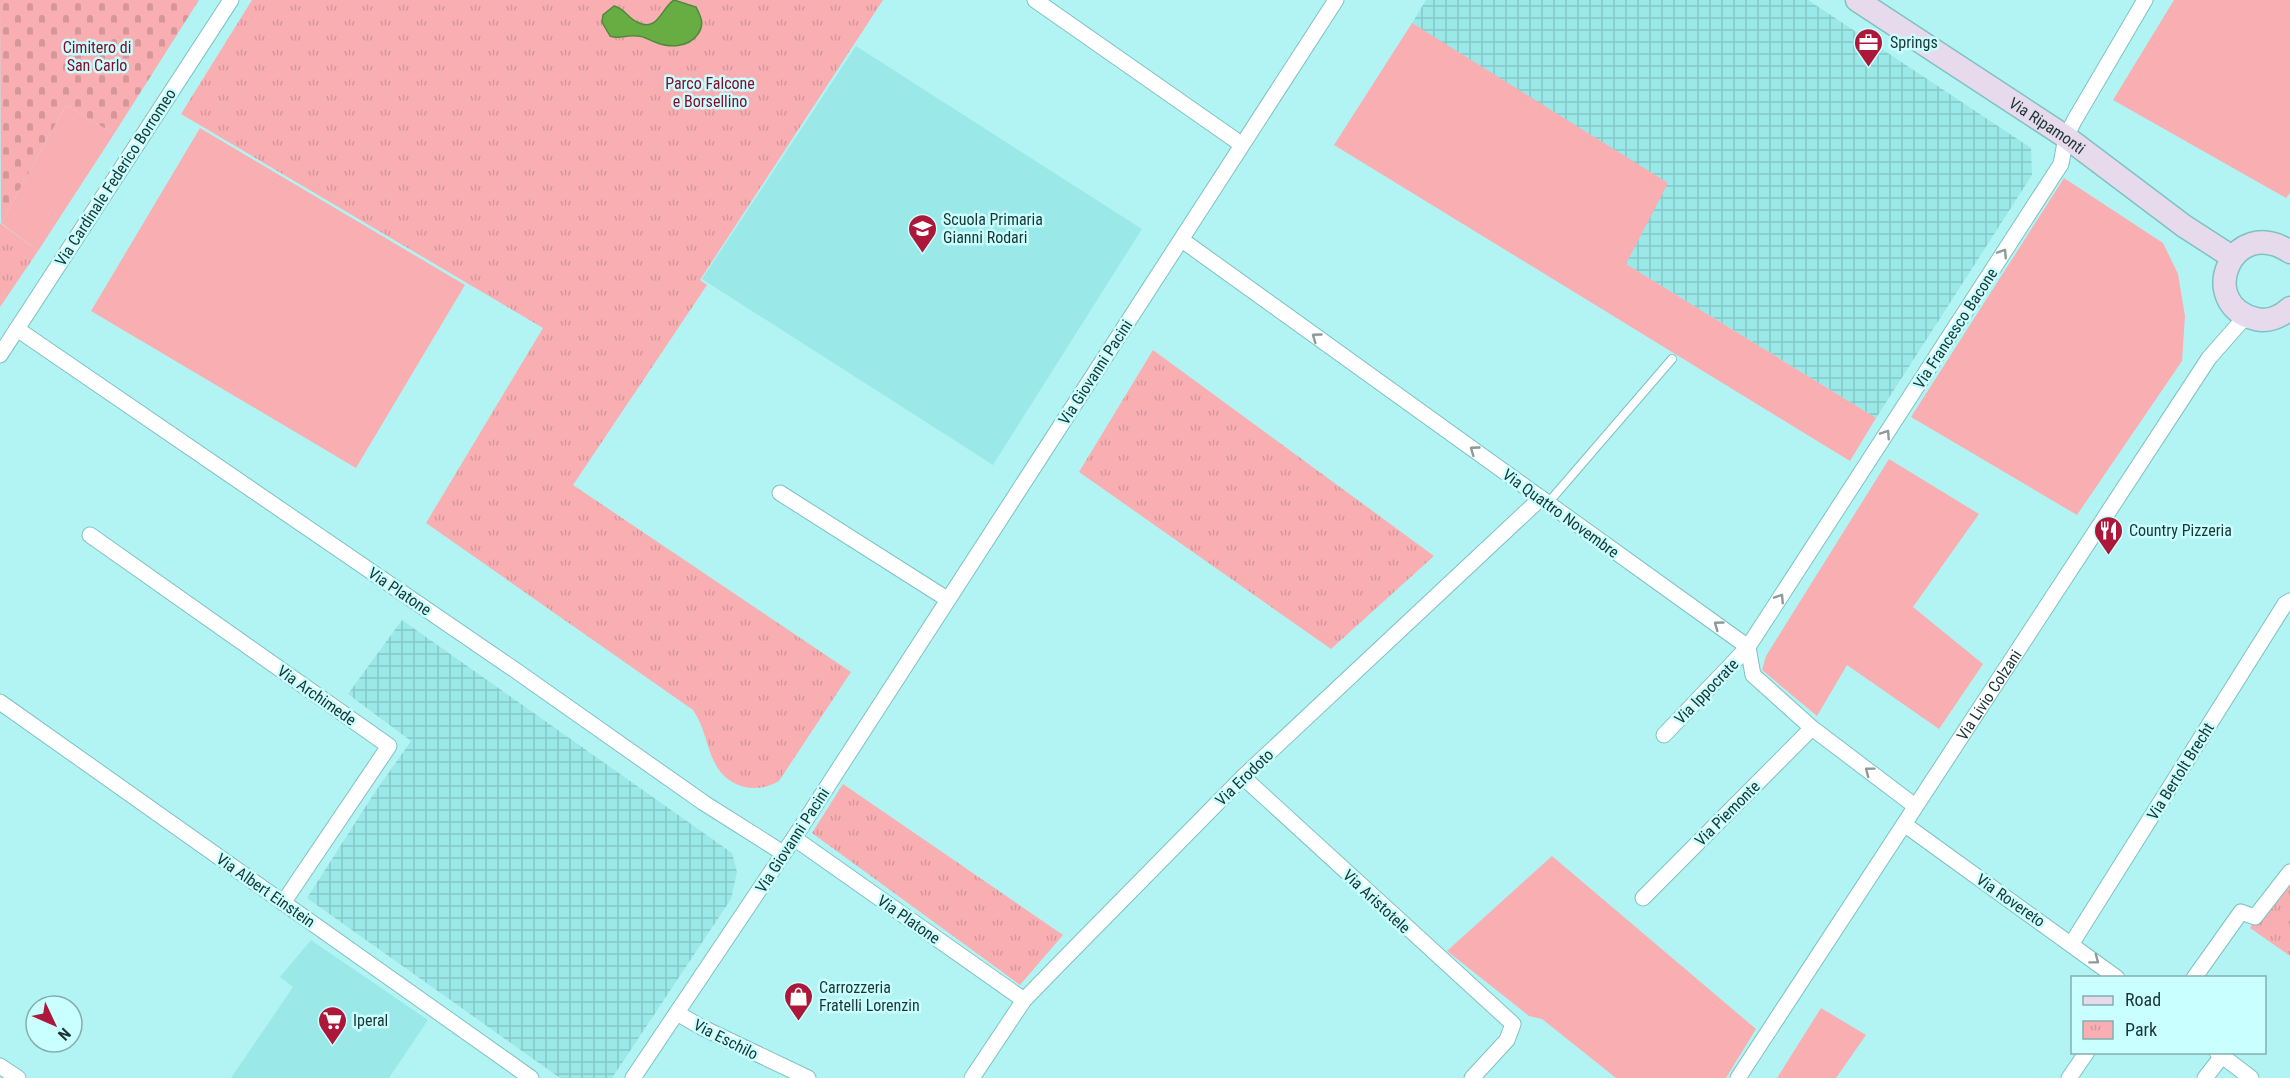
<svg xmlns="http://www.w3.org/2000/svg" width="2290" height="1078" font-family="'Roboto Condensed',sans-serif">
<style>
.built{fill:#9be8e8}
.industrial{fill:url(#industrial-grid)}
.green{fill:#f9afb2}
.cemetery{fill:url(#cemetery-stones)}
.park{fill:url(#park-tufts)}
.water{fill:#68ad42;stroke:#51893e;stroke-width:1.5}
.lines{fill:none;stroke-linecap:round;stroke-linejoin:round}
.lane-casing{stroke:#80c1c1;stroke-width:10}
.street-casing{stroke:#80c1c1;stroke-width:17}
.secondary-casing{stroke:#80c1c1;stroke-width:25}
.lane{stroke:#fff;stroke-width:8}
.street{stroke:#fff;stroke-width:15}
.secondary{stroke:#e8daed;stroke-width:22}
.oneway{stroke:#8c9a9a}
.labels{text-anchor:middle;stroke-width:5;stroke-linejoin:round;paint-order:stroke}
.poi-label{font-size:16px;fill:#1a3535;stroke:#caffff;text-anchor:start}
.park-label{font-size:16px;fill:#850d2a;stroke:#caffff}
.street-label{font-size:16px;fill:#1a3535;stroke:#caffff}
</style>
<defs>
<pattern id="industrial-grid" width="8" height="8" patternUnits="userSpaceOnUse" patternTransform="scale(1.5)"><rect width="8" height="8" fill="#9be8e8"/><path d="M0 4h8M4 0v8" fill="none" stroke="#85c8c8"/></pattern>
<pattern id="cemetery-stones" width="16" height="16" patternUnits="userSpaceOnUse" patternTransform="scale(1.5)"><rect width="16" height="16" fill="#f9afb2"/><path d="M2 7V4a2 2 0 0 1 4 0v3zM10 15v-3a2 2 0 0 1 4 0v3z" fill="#d5979a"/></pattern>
<pattern id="park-tufts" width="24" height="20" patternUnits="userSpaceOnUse" patternTransform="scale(1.5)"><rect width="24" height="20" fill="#f9afb2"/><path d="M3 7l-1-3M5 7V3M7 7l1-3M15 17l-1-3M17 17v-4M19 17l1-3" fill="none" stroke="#d5979a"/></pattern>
</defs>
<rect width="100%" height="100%" fill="#b2f4f4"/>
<path class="built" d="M 856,46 L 1142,229 L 993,465 L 702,279 Z
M 311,940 L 428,1020 L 389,1078 L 231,1078 L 293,987 L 280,977 Z"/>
<path class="industrial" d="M 1426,0 L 1808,0 L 2031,148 L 2032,175 L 1876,418 L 1626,264 L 1412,23 Z
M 402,620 L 732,853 L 737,872 L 731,899 L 612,1078 L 560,1078 L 307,898 L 373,795 L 411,741 L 348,694 Z"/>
<path class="green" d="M 2174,0 L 2290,0 L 2290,193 L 2286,198 L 2113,100 Z
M 1412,23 L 1668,183 L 1626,264 L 1876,418 L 1850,461 L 1334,145 Z
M 66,105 L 114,134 L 38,251 L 1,223 Z
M 200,128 L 465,285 L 356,468 L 91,311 Z
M 2064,178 L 2163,243 L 2178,274 L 2185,316 L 2182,361 L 2077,515 L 1911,417 Z
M 1889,459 L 1979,514 L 1913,607 L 1983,664 L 1939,729 L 1847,665 L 1817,716 L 1762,670 L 1766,656 Z
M 1552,856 L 1756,1029 L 1726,1078 L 1616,1078 L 1542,1019 L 1529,1016 L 1447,951 Z
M 1821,1008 L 1866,1035 L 1836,1078 L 1777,1078 Z"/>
<path class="cemetery" d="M 0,0 L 199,0 L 114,134 L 66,105 L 1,223 Z"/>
<path class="park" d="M 252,0 L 883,0 L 700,280 L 707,285 L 573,485 L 851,672 L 779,781 C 757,794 731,789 717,767 C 706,749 706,729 693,710 L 426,523 L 543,328 L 181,114 Z
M 0,223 L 38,251 L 0,307 Z
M 1153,350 L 1434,556 L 1331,649 L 1079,472 Z
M 843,784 L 1063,935 L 1020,985 L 812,833 Z
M 2290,872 L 2290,956 L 2250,928 Z"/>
<path class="water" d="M 674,0 L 696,7 C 701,17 705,24 698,34 C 688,48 669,48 655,42 C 649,40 644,36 637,36 C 627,34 620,40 610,36 L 602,22 L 603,15 L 614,6 C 624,8 628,18 637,22 C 658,33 661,8 674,0 Z"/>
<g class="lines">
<defs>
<path id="lane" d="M 1548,503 L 1672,359"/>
<g id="street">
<path d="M 1035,0 L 1241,144"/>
<path d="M 1182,240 L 1748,647 L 1753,675 L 1812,728 L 1915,806"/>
<path d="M 17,329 L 515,670 L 704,803 L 783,853"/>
<path d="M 0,355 L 231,0"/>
<path d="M 780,493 L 947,599"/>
<path d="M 90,535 L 389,746 L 283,903"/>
<path d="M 0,702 L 531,1078"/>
<path d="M 1664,735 L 1748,647 L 2061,164 L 2066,137 L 2074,121 L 2145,0"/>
<path d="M 1243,777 L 1513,1024 L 1507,1040 L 1472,1078"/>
<path d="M 1904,824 L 2117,978"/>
<path d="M 794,838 L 1024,1000"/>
<path d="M 1643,898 L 1812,728"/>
<path d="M 2072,943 L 2285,604 L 2290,601"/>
<path d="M 2194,978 L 2241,912 L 2255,917 L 2290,872"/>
<path d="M 677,1013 L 701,1027 L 808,1078"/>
<path d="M 2217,1052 L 2251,1078"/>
<path d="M 0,1066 L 18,1078"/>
<path d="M 633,1078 L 794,838 L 1336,0"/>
<path d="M 972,1078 L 1024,1000 L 1058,965 L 1243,777 L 1541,498"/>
<path id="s1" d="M 1738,1078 L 2209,358 L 2246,316"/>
<path d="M 2069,1078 L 2087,1052"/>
<path d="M 2205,1078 L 2222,1056"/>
</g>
<g id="secondary">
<path id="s2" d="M 1857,0 L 2066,137 L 2184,226 L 2232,257"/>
<path d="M 2290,252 C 2232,213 2195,305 2256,319 C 2268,322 2281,317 2290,308"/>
</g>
</defs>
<use href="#lane" class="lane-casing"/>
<use href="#street" class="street-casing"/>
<use href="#secondary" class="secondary-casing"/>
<use href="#lane" class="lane"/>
<use href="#street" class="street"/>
<use href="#secondary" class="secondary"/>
</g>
<defs><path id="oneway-chevron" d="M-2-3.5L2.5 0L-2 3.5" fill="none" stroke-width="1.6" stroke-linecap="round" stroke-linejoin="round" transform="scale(1.5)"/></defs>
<g class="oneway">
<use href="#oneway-chevron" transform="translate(2003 253) rotate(-57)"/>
<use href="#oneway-chevron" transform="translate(1316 337) rotate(-144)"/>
<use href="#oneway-chevron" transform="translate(1886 434) rotate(-57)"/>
<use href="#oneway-chevron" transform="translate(1474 450) rotate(-144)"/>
<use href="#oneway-chevron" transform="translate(1780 598) rotate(-57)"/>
<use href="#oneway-chevron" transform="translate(1718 625) rotate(-144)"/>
<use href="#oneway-chevron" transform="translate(1869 771) rotate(-143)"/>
<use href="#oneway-chevron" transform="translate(2095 960) rotate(37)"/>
</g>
<defs>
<symbol id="office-pin" viewBox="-11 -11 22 30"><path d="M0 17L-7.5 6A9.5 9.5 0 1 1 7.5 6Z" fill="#ad183a" stroke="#caffff"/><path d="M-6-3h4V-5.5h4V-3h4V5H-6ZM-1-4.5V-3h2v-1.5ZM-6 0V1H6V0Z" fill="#fff"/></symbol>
<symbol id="school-pin" viewBox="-11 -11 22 30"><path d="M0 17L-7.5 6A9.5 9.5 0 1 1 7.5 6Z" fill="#ad183a" stroke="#caffff"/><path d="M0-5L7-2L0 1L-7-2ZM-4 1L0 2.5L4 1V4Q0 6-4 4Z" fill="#fff"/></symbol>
<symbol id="restaurant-pin" viewBox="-11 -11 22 30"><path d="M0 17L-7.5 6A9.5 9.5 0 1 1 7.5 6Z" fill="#ad183a" stroke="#caffff"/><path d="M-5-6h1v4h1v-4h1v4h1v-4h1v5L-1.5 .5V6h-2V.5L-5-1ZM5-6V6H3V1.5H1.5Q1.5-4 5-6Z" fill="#fff"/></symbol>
<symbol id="shop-pin" viewBox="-11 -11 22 30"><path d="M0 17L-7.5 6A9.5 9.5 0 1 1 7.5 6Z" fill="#ad183a" stroke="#caffff"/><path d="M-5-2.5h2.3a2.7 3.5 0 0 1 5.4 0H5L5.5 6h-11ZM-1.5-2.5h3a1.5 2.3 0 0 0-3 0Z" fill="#fff"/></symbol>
<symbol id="supermarket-pin" viewBox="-11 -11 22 30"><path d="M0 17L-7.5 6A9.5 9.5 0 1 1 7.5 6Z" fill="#ad183a" stroke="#caffff"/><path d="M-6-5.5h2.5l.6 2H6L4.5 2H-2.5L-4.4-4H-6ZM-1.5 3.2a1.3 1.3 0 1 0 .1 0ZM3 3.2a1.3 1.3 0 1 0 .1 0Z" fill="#fff"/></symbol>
</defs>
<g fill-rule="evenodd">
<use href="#office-pin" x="1852" y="26" width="33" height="45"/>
<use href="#school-pin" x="906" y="212" width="33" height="45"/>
<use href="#restaurant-pin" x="2092" y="514" width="33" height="45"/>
<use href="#shop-pin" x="782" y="980" width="33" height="45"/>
<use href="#supermarket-pin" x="316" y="1004" width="33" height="45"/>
</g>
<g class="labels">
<g class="poi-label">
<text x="1890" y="48">Springs</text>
<text x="943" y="225">Scuola Primaria<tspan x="943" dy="18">Gianni Rodari</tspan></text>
<text x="2129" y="536">Country Pizzeria</text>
<text x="819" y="993">Carrozzeria<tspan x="819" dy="18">Fratelli Lorenzin</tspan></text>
<text x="353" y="1026">Iperal</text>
</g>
<g class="park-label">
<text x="97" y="53">Cimitero di<tspan x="97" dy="18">San Carlo</tspan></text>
<text x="710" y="89">Parco Falcone<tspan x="710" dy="18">e Borsellino</tspan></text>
</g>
<g class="street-label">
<text dy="6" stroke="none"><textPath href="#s2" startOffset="228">Via Ripamonti</textPath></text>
<text transform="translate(115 177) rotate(-57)" y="6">Via Cardinale Federico Borromeo</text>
<text transform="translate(1955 328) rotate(-57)" y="6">Via Francesco Bacone</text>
<text transform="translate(1095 372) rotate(-57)" y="6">Via Giovanni Pacini</text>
<text transform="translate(1561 513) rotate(36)" y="6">Via Quattro Novembre</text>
<text transform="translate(400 591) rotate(34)" y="6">Via Platone</text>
<text transform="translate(1706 691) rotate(-46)" y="6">Via Ippocrate</text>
<text dy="6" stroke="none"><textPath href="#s1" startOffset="458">Via Livio Colzani</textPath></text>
<text transform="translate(317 695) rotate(35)" y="6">Via Archimede</text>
<text transform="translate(2180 771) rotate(-58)" y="6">Via Bertolt Brecht</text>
<text transform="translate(1244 777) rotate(-44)" y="6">Via Erodoto</text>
<text transform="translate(1727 813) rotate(-45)" y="6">Via Piemonte</text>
<text transform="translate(792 840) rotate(-57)" y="6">Via Giovanni Pacini</text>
<text transform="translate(266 890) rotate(35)" y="6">Via Albert Einstein</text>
<text transform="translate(2011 900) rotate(35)" y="6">Via Rovereto</text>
<text transform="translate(1377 901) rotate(43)" y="6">Via Aristotele</text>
<text transform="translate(909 919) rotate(35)" y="6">Via Platone</text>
<text transform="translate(726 1039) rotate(27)" y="6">Via Eschilo</text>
</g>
</g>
<rect x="2071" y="976" width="195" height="78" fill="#caffff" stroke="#84aeae" stroke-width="1.5"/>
<rect x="2083" y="996" width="30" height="9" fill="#e8daed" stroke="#84aeae" stroke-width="1.5"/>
<text x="2125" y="1006" font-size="18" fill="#1a3535">Road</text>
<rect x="2083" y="1021" width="30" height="18" fill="url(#park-tufts)" stroke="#84aeae" stroke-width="1.5"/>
<text x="2125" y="1036" font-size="18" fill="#1a3535">Park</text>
<g transform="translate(54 1024) rotate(134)"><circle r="28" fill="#caffff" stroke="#84aeae" stroke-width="1.5"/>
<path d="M0-4.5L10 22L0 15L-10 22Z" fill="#ad183a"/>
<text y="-9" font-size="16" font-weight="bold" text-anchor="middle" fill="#1a3535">N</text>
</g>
</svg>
